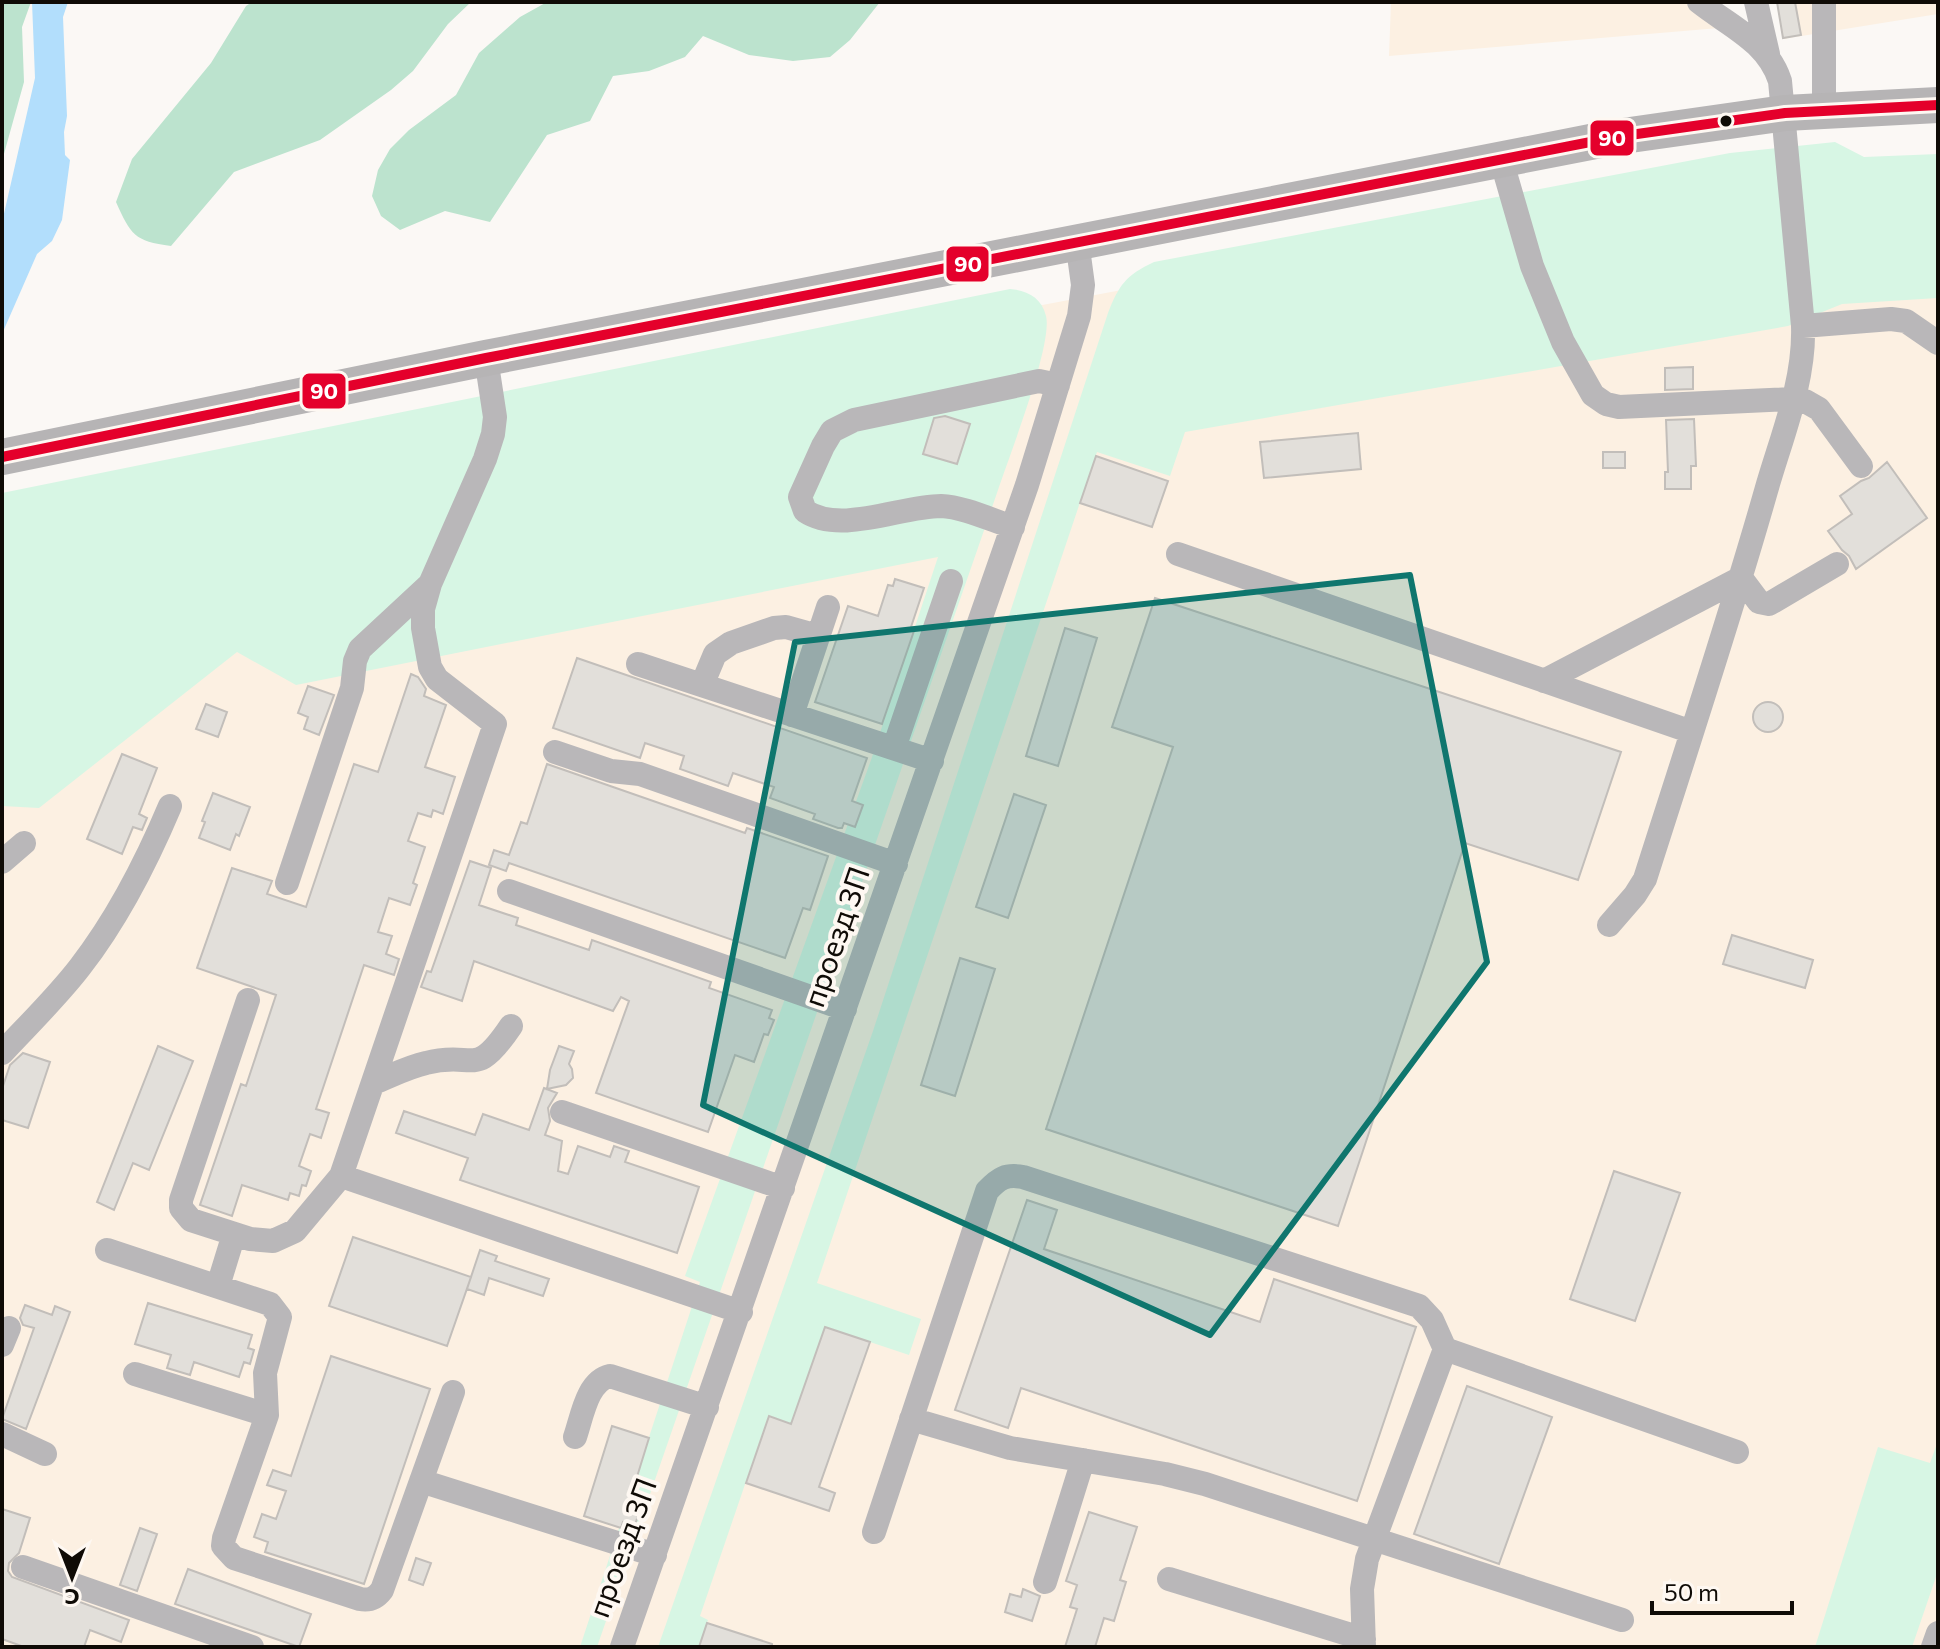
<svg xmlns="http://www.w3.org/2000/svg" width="1940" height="1649" font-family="Commissioner,sans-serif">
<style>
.built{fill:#fcf0e2}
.green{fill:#d7f6e4}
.forest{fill:#bce3ce}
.water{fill:#b2defc}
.building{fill:#e2dfda;stroke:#c2beba;stroke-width:2}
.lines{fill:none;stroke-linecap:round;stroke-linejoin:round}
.minor{stroke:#b9b7b9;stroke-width:24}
.highway{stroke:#b6b4b5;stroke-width:36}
.bus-1-casing{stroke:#fef8f2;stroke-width:16}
.bus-1{stroke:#e4002b;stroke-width:10}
.marked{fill:#0f766e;fill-opacity:0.2;stroke:#0f766e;stroke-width:6;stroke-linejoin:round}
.bus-dot{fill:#0f0b06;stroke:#fef8f2;stroke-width:3}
.labels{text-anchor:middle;stroke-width:8;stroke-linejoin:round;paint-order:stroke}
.street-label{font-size:30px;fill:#0f0b06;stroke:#fef8f2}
.line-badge{stroke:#fef8f2;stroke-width:3}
.badge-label{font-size:22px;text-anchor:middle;font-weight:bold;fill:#fff}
</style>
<rect width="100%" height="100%" fill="#fbf8f5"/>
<path class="built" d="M 1391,2 L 1718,2 L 1719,28 L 1389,56 Z
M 1777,2 L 1938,2 L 1938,14 L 1783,39 Z
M 1938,181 L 1938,1647 L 2,1647 L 2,517 L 1005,312 L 1560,207 Z"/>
<path class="green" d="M 1835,142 L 1864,157 L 1938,154 L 1938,298 L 1842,304 L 1788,326 L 1185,432 L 1170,476 L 1097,452 L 817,1283 L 921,1319 L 909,1355 L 825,1327 L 791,1424 L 768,1417 L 700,1616 L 708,1620 L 699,1647 L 658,1647 L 873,1031 L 1108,313 C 1119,285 1126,275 1154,262 L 1730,153 Z
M 1010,289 C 1027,290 1042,298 1046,316 C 1053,344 1009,457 998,490 L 597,1647 L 580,1647 L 700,1282 L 685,1276 L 871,760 L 938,557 L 296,685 L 237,652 L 39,808 L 2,806 L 2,493 Z
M 1938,1441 L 1938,1571 L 1912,1647 L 1815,1647 L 1878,1447 L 1930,1463 Z"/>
<path class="forest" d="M 2,2 L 31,2 L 22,27 L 24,82 L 2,161 Z
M 252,2 L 471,2 L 448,24 L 413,71 L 391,90 L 320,140 L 234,172 L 171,246 C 134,241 131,235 116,202 L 132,159 L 211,63 L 246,6 Z
M 547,2 L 880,2 L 850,40 L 830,57 L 793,61 L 749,55 L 703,36 L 685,57 L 649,71 L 613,76 L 590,121 L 547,135 L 490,222 L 445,211 L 400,230 L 381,216 L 372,196 L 378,170 L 390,149 L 409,130 L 456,95 L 479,53 L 520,17 Z"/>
<path class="water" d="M 32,2 L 68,2 L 63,17 L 67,116 L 64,132 L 65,155 L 70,160 L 62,220 L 52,241 L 37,254 L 2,334 L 3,218 L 35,78 Z"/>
<path class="building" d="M 1777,2 L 1795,2 L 1801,35 L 1783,38 Z
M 1693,367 L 1693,389 L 1665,390 L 1665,368 Z
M 945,416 L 970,424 L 957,464 L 923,454 L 934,418 Z
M 1694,419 L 1696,466 L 1691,466 L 1691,489 L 1665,489 L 1665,472 L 1668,472 L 1666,420 Z
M 1358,433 L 1361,469 L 1264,478 L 1260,442 Z
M 1603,452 L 1625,452 L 1625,468 L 1603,468 Z
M 1096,456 L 1168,481 L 1152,527 L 1080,503 Z
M 1887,462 L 1927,518 L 1856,569 L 1849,556 L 1842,550 L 1828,531 L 1852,514 L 1840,496 L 1861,481 L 1869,478 Z
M 895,579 L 924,588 L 911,627 L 915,628 L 882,724 L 815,702 L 848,606 L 878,616 L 888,585 L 893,586 Z
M 1155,598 L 1621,752 L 1578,880 L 1465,843 L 1338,1226 L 1046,1129 L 1173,747 L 1112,727 Z
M 1065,628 L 1097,638 L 1058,766 L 1026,756 Z
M 577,658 L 867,758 L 852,801 L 863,805 L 855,827 L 844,823 L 842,828 L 838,828 L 813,819 L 815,814 L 770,798 L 774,787 L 733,773 L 728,786 L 680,769 L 684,756 L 645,743 L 640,758 L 553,728 Z
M 411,674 L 418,677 L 426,689 L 424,696 L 446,705 L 425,767 L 455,777 L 443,814 L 433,810 L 431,817 L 418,813 L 408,841 L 425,847 L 413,883 L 417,885 L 410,905 L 389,898 L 378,932 L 392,936 L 386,954 L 399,959 L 394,975 L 364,965 L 316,1109 L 329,1113 L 321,1138 L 310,1134 L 299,1166 L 311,1171 L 306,1186 L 302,1185 L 299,1196 L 290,1193 L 288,1200 L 242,1185 L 232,1216 L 200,1205 L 241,1084 L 246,1086 L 276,995 L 197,968 L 232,868 L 272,881 L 267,894 L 306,907 L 354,764 L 378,772 Z
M 308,686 L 334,695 L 319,735 L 304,729 L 308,717 L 298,713 Z
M1753 717a15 15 0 1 1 30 0a15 15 0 1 1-30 0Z
M 206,704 L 227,712 L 218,737 L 196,729 Z
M 122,754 L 157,768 L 139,814 L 147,818 L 142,830 L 133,827 L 122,854 L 87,839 Z
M 547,764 L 745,833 L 747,828 L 828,856 L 810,910 L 803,908 L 785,958 L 509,863 L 506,871 L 489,865 L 494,850 L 509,855 L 521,822 L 527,824 Z
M 213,793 L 250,807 L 239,836 L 236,834 L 230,850 L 199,838 L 205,822 L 202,821 Z
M 1014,794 L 1046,805 L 1008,918 L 976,907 Z
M 470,861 L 491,868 L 479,905 L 518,918 L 516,925 L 589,950 L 592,940 L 711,982 L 709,988 L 772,1010 L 769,1018 L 774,1020 L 768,1035 L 764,1034 L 754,1062 L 735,1055 L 708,1132 L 596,1093 L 629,1001 L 621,997 L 613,1011 L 474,961 L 462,1001 L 421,987 L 427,971 L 431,972 Z
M 1732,935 L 1813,960 L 1805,988 L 1723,964 Z
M 960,958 L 995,969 L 955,1096 L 921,1085 Z
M 158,1046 L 193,1061 L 149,1170 L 133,1163 L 114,1210 L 97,1202 Z
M 559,1046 L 574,1051 L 569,1064 L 572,1069 L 573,1078 L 566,1085 L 547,1089 L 550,1070 Z
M 23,1053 L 50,1062 L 28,1128 L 2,1120 L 2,1089 L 10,1065 Z
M 544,1088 L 557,1093 L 548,1108 L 550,1121 L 545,1135 L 562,1141 L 558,1171 L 568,1174 L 578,1146 L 610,1157 L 614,1146 L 629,1151 L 625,1162 L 699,1187 L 677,1253 L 460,1180 L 468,1158 L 396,1133 L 404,1111 L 475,1135 L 483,1114 L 529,1130 Z
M 1614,1171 L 1680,1193 L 1635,1321 L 1570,1299 Z
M 1027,1200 L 1057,1210 L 1044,1249 L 1260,1322 L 1274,1279 L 1416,1327 L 1357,1501 L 1021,1388 L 1008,1428 L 955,1410 Z
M 353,1237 L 471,1277 L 447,1346 L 329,1306 Z
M 480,1250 L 497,1256 L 495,1261 L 549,1279 L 543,1296 L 489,1278 L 484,1295 L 467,1289 Z
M 148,1303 L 252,1335 L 248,1348 L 254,1350 L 250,1364 L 244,1362 L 239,1377 L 194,1362 L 190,1375 L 167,1368 L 171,1355 L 135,1344 Z
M 25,1305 L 52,1315 L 55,1306 L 70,1312 L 26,1429 L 2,1419 L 34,1328 L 23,1325 L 20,1318 Z
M 825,1327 L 870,1342 L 819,1487 L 835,1493 L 829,1511 L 746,1483 L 769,1416 L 791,1424 Z
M 331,1356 L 430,1389 L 364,1584 L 265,1552 L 268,1542 L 254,1537 L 262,1514 L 276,1519 L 286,1491 L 267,1485 L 273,1470 L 291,1476 Z
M 1467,1386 L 1552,1417 L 1499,1564 L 1414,1534 Z
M 612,1426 L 649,1438 L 628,1506 L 640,1509 L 635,1525 L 623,1522 L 621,1528 L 584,1516 Z
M 2,1509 L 30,1518 L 19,1553 L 9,1563 L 8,1571 L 12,1577 L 129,1620 L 121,1642 L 90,1630 L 84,1647 L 24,1647 L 2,1639 Z
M 1089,1512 L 1137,1527 L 1120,1580 L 1126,1582 L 1114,1621 L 1104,1618 L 1095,1647 L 1065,1647 L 1077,1609 L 1070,1607 L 1077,1585 L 1066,1581 Z
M 140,1528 L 157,1534 L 137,1591 L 120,1585 Z
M 416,1558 L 431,1563 L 423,1585 L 409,1580 Z
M 188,1569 L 311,1614 L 299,1647 L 175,1604 Z
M 1023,1589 L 1040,1596 L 1032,1621 L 1005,1612 L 1010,1594 L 1021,1597 Z
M 707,1623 L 772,1644 L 772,1647 L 699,1647 Z"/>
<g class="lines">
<path class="minor" d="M 1699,2 C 1729,26 1767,41 1780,81 L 1803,326 L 1891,319 L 1906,321 L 1938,343
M 1756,2 L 1768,54
M 1824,110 L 1824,2
M 1501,159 L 1532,266 L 1563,342 L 1593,395 L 1606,404 L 1619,407 L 1792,399 L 1805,401 L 1819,409 L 1861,466
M 1013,527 C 991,520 964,507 941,506 C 901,506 841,535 805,511 L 800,497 L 823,446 L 832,431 L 854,420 L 1039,381 L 1058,385
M 1178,554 L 1692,732
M 638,664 L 932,761
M 1544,681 L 1741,578 L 1759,602 L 1769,604 L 1837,564
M 702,685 L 715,654 L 731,643 L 774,628 L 786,627 L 818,636
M 792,715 L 828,607
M 894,748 L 951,581
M 555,752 L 611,771 L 640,774 L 896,864
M 2,862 L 24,843
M 287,883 L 352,688 L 355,661 L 360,649 L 430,584
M 509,891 L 845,1009
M 1609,925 L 1635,895 L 1645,879 C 1686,750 1729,621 1766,491 C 1781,438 1805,382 1803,326
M 248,1000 L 181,1200 L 181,1208 L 191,1220 L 250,1239 L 273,1241 L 295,1231 L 341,1176 L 495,724 L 437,679 L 430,667 L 423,628 L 423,609 L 430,584 L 485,459 L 493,434 L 495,417 L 486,358
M 2,1053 C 28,1025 57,997 80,967 C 118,918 146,863 170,806
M 373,1083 C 391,1076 408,1067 426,1063 C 475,1050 474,1081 511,1026
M 562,1112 L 783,1188
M 341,1176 L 741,1312
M 107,1250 L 270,1304 L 280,1317 L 265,1373 L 267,1415 L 224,1538 L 223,1546 L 234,1558 L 360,1599 C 370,1601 376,1598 382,1590 L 453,1392
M 218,1286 L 234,1234
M 2,1345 L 9,1328
M 135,1374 L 267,1415
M 911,1419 L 1010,1448 L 1165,1474 L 1205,1484 L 1622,1620
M 2,1434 L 45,1454
M 575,1437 C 582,1417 587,1381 610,1376 L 707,1407
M 421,1481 L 655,1555
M 874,1532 L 987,1191 C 999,1178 1006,1174 1023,1177 L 1419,1306 L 1432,1320 L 1445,1349
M 23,1567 L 252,1647
M 1169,1579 L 1364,1639
M 1045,1582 L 1083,1460
M 622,1647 L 1027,485 L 1079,316 L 1083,285 L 1077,241
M 1364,1647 L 1362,1589 L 1367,1559 L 1445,1349 L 1737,1452
M 1933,1647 L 1938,1633"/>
<path class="highway" d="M 2,457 L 486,358 L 1616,137 L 1785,113 L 1938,105"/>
<defs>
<path id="bus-1" d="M 2,457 L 486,358 L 1616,137 L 1785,113 L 1938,105"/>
</defs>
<use href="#bus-1" class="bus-1-casing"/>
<use href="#bus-1" class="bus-1"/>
</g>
<path class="marked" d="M 1410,575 L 1487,962 L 1210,1335 L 703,1105 L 795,642 Z"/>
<circle class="bus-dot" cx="1726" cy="121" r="7"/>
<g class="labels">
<g class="street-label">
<text transform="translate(837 937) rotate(-71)" y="10">проезд 3П</text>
<text transform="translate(623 1548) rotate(-70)" y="10">проезд 3П</text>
</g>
</g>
<g class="line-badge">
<rect x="1589" y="119" width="46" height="38" rx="8" fill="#e4002b"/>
<rect x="945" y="245" width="45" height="38" rx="8" fill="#e4002b"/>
<rect x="301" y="372" width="46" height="38" rx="8" fill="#e4002b"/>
</g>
<g class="badge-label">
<text x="1612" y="146">90</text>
<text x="968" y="272">90</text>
<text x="324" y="399">90</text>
</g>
<rect width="1940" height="1649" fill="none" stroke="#0f0b06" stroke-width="8"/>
<g transform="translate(72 1577) rotate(180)" stroke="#fef8f2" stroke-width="6" paint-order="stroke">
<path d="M0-6L14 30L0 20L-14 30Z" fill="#0f0b06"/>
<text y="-12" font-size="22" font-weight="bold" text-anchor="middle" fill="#0f0b06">С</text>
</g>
<path d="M1652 1601v12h140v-12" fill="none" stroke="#0f0b06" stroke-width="4"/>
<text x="1664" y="1601" font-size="24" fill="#0f0b06" stroke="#fef8f2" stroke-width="6" paint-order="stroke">50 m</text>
</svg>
